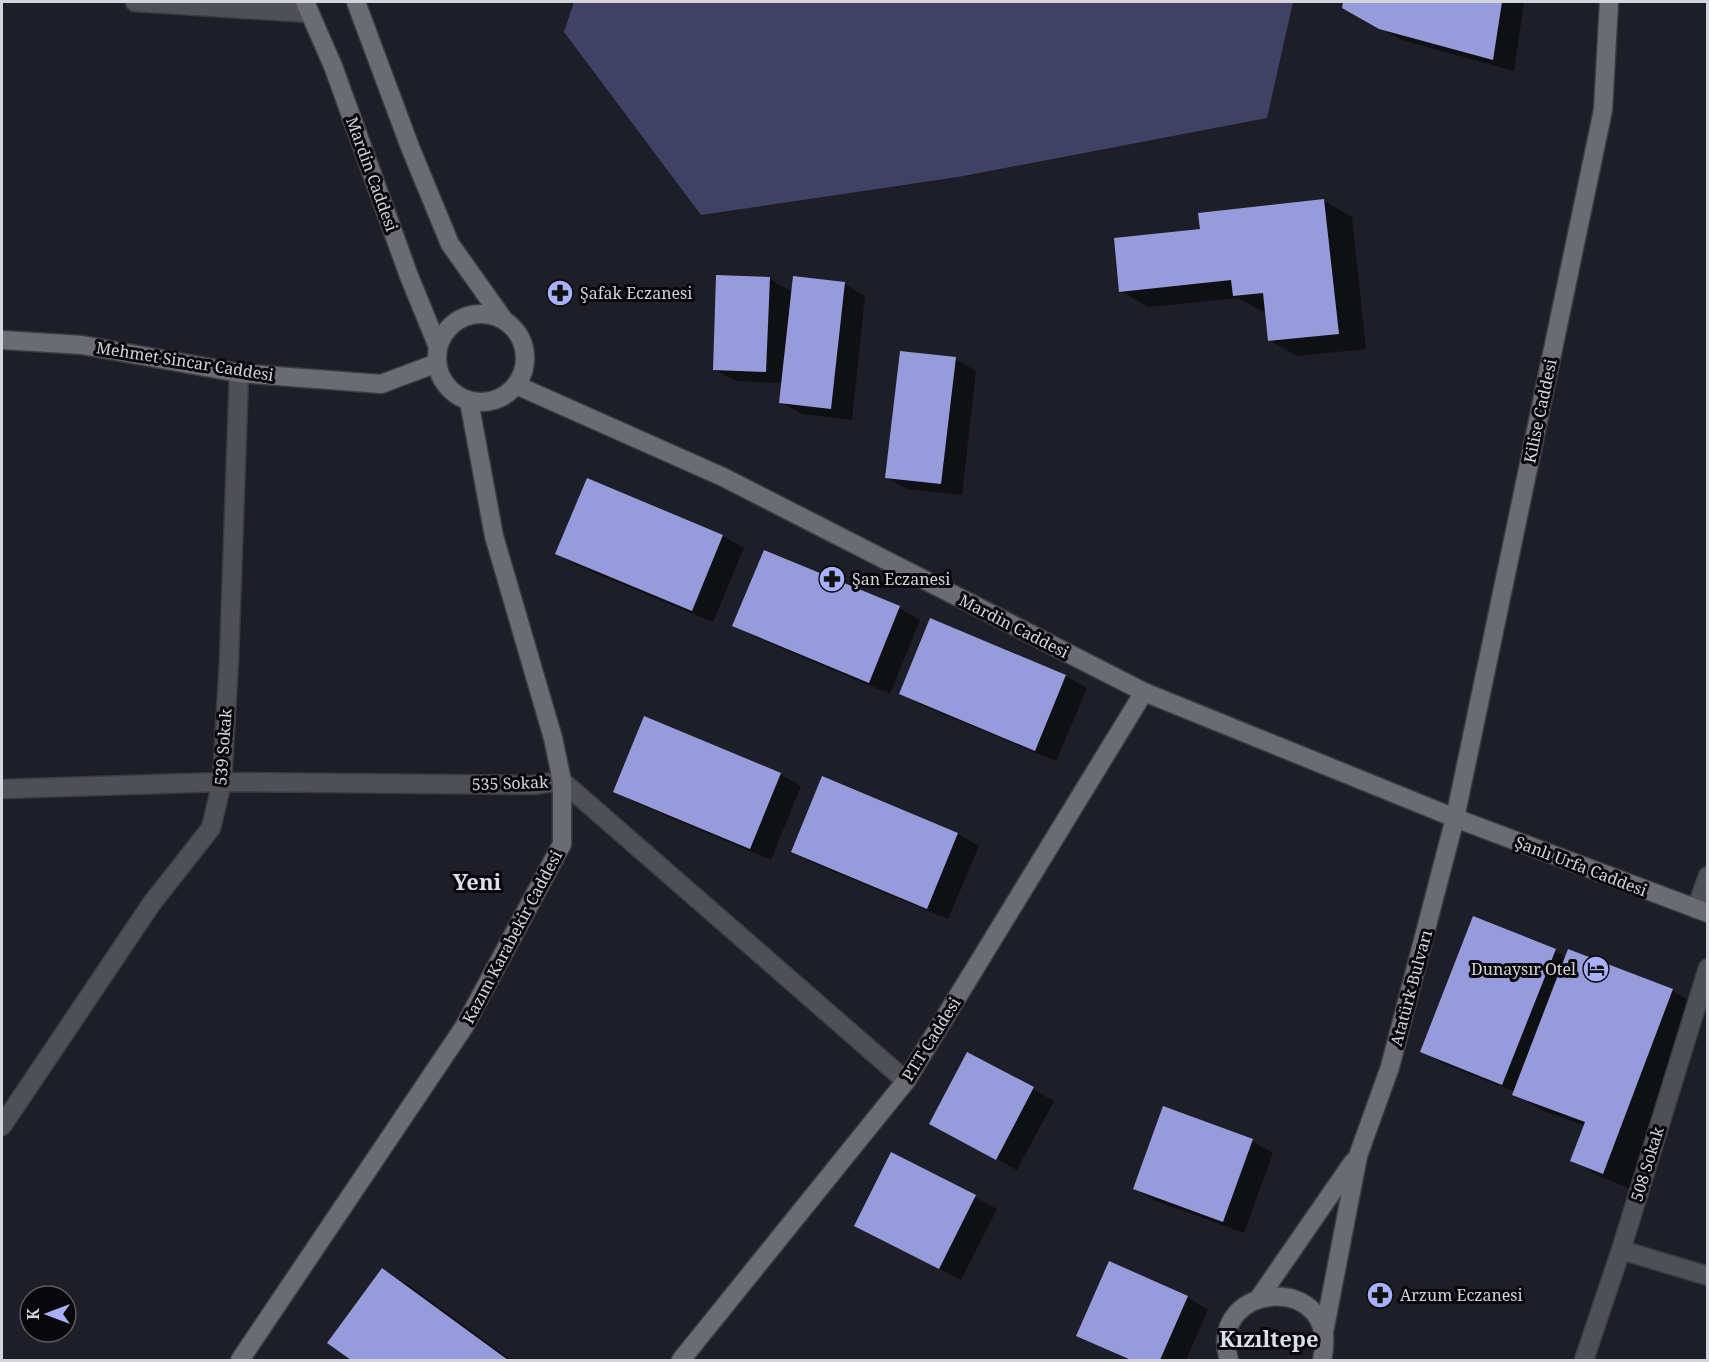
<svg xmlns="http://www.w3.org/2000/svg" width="1709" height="1362" font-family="'Noto Serif',serif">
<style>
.green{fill:#3f4265}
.shadow{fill:#0007}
.building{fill:#969bdc}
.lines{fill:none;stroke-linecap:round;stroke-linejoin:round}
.street-casing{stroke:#3a3b44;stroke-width:21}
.secondary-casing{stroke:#3a3b44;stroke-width:21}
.street{stroke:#4f5055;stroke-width:18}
.secondary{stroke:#6b6c73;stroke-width:18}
.labels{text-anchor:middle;stroke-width:6;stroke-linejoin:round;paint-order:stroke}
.street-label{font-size:16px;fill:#d4d4db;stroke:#08080c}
.poi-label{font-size:16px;fill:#d4d4db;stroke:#08080c;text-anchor:start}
.district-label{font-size:22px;font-weight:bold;fill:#dcdeeb;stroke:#08080c}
</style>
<rect width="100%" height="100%" fill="#1d1e27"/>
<path class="green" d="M 574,2 L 1293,2 L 1267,118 L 958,177 L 701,215 L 564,32 Z"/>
<path class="shadow" d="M 1345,2 L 1524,2 L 1514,71 L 1402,40 L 1344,7 Z
M 1324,201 L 1352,217 L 1366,349 L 1297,356 L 1269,340 L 1266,311 L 1262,311 L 1238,298 L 1148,307 L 1121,291 L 1202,231 Z
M 770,279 L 793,292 L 844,283 L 865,296 L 852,420 L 802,414 L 781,402 L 783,383 L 735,381 L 714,369 Z
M 955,359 L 976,371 L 962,495 L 907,489 L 886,477 Z
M 588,480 L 723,536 L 744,548 L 713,622 L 578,566 L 557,554 Z
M 764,552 L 900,608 L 920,620 L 890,694 L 755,637 L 734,625 Z
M 931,620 L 1066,676 L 1087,688 L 1056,761 L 921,705 L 901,693 Z
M 780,774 L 801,786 L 771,860 L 636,803 L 615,791 Z
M 823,778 L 958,834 L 979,846 L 948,919 L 813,863 L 792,851 Z
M 1555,951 L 1566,957 L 1569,951 L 1673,991 L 1700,1007 L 1631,1189 L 1599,1176 L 1572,1160 L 1585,1126 L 1542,1110 L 1514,1094 L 1515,1092 L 1442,1063 L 1422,1051 Z
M 1033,1089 L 1054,1101 L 1017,1170 L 952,1136 Z
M 1252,1141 L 1273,1153 L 1244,1233 L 1156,1201 L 1135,1189 Z
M 891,1154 L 997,1209 L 961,1280 L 876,1237 Z
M 382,1270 L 410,1286 L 511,1360 L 353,1360 L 329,1343 Z
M 1187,1297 L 1208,1310 L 1186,1360 L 1128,1360 L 1078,1335 Z"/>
<path class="building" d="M 1343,2 L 1502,2 L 1493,60 L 1379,29 L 1342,8 Z
M 1324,199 L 1339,334 L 1268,341 L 1263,293 L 1233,296 L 1231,280 L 1119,292 L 1114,238 L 1200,229 L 1198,213 Z
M 716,275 L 770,277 L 766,372 L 713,370 Z
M 793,276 L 845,282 L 831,409 L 779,403 Z
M 900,351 L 956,357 L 941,484 L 885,478 Z
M 587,478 L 723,535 L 692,611 L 555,554 Z
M 764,550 L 900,606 L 869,683 L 732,626 Z
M 930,618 L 1066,675 L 1035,751 L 899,694 Z
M 644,716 L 781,773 L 750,849 L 613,792 Z
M 822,776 L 958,833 L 927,909 L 791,852 Z
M 1473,916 L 1556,949 L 1502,1085 L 1420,1052 Z
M 1568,949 L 1673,989 L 1603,1174 L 1570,1161 L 1585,1122 L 1512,1095 Z
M 967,1052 L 1034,1087 L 996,1160 L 929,1124 Z
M 1163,1106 L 1253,1139 L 1223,1222 L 1133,1189 Z
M 891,1152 L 976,1195 L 939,1269 L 854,1226 Z
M 1109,1261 L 1188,1296 L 1160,1360 L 1131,1360 L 1076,1336 Z
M 382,1268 L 508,1360 L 351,1360 L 327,1343 Z"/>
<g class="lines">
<defs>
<path id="street" d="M 135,2 L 309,13
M 2,789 L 222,782 L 532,785 L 562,781 L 906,1081
M 1696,909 L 1708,876
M 2,1126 L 152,903 L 211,828 L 222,782 L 229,660 L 239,373
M 1621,1250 L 1708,1276
M 1584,1360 L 1621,1250 L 1708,968"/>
<path id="secondary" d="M 305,2 L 333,66 L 409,276 L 438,347
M 356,2 L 410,147 L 450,244 L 504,320
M437 358a44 44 0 1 1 88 0a44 44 0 1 1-88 0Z
M 2,340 L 82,345 L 239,373 L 381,384 L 437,363
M 516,385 L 723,477 L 1144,692 L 1455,818 L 1708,913
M 1259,1298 L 1353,1162
M 1324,1332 L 1358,1156 L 1390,1067 L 1455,818 L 1603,110 L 1609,2
M 240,1360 L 464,1027 L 562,844 L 562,781 L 553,738 L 494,536 L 469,401
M 681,1360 L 906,1081 L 1144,692
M 1229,1360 C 1205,1280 1343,1271 1322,1360"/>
</defs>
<use href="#street" class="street-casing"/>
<use href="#secondary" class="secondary-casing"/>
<use href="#street" class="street"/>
<use href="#secondary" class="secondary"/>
</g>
<defs>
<symbol id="pharmacy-disc" viewBox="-11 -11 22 22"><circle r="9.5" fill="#a9b0fc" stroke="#08080c"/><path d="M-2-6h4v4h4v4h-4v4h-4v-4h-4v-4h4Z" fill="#111"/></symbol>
<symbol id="hotel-disc" viewBox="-11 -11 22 22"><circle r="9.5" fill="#a9b0fc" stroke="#08080c"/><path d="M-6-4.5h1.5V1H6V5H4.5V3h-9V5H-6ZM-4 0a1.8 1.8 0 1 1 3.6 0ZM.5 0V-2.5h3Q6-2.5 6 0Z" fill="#111"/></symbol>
</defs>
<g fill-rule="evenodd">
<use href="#pharmacy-disc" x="545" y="278" width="30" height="30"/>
<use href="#pharmacy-disc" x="817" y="564" width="30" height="30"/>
<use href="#hotel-disc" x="1581" y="954" width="30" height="30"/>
<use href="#pharmacy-disc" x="1365" y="1280" width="30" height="30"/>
</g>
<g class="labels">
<g class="street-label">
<text transform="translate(372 174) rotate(70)" y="6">Mardin Caddesi</text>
<text transform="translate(185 361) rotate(9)" y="6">Mehmet Sincar Caddesi</text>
<text transform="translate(1540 411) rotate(-78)" y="6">Kilise Caddesi</text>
<text transform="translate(1014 626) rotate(27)" y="6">Mardin Caddesi</text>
<text transform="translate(223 747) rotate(-86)" y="6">539 Sokak</text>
<text transform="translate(510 783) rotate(-2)" y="6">535 Sokak</text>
<text transform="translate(1581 866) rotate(21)" y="6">Şanlı Urfa Caddesi</text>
<text transform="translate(512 937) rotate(-62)" y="6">Kazım Karabekir Caddesi</text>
<text transform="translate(1411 988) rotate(-75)" y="6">Atatürk Bulvarı</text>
<text transform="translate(931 1039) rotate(-58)" y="6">P.T.T Caddesi</text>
<text transform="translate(1647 1164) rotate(-73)" y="6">508 Sokak</text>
</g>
<g class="poi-label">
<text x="580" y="299">Şafak Eczanesi</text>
<text x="852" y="585">Şan Eczanesi</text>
<text x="1576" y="975" text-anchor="end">Dunaysır Otel</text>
<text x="1400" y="1301">Arzum Eczanesi</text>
</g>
<g class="district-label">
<text x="477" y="890">Yeni</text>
<text x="1269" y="1347">Kızıltepe</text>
</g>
</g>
<rect width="1709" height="1362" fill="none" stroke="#d4d4db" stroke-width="6"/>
<g transform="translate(48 1314) rotate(270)"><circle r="28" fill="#08080c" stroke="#5a5a5f" stroke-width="1.5"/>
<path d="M0-4.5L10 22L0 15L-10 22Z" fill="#a9b0fc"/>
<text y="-9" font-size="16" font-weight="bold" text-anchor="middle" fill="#d4d4db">K</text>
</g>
</svg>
